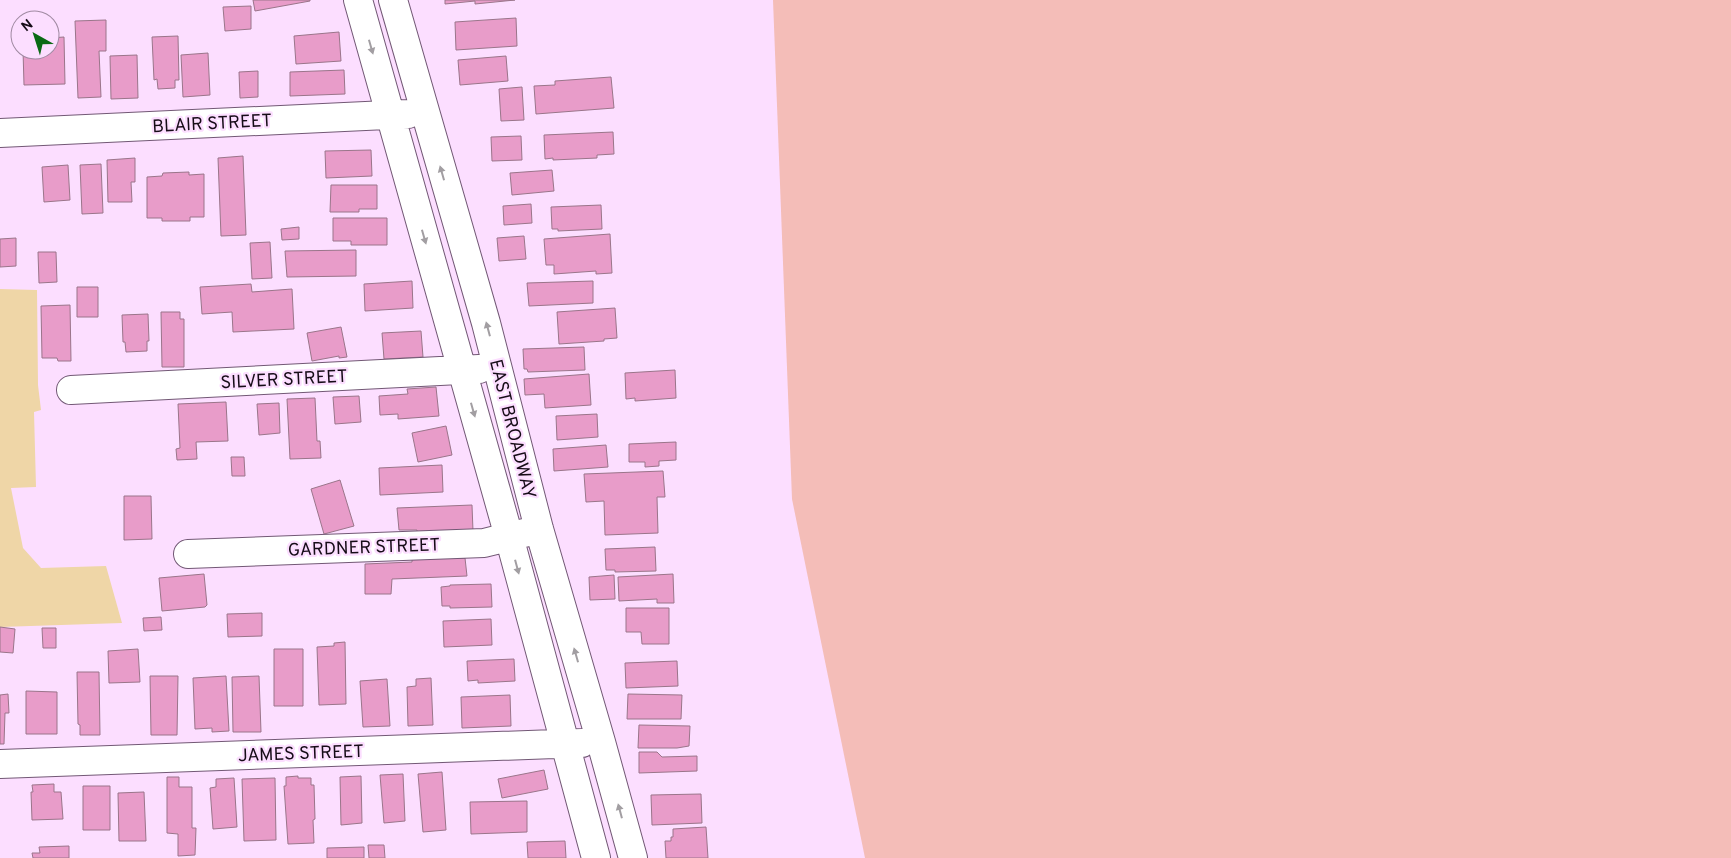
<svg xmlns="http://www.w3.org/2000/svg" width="1731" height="858" font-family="Overpass,sans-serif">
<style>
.green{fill:#efd6a7}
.water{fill:#f4bdb8}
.building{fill:#e89cc9;stroke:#9a758a}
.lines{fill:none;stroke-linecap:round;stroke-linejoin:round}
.minor-casing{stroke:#725875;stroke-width:30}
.minor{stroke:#fff;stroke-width:28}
.oneway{fill:#a29ea2}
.labels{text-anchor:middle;stroke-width:4.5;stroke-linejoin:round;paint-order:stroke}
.street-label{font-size:18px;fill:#160c17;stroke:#fcdeff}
</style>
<rect width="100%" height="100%" fill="#fcdeff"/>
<path class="green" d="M 0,289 L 37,290 L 38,385 L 41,410 L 34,412 L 36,487 L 11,488 L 23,548 L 41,568 L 106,566 L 122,623 L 0,627 Z"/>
<path class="water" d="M 773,0 L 1731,0 L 1731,858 L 865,858 L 792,499 Z"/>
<path class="building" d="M 253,0 L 310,0 L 310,1 L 255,11 Z
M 445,0 L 515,0 L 475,4 L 475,1 L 445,4 Z
M 251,6 L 251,29 L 225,31 L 223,7 Z
M 516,18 L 517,46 L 456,50 L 455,22 Z
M 106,20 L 106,51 L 99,51 L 101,97 L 78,98 L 75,21 Z
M 339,32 L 341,61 L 296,64 L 294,36 Z
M 178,36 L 179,80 L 175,80 L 175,88 L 158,89 L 157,79 L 154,80 L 152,37 Z
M 64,37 L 65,84 L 24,85 L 23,50 L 50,50 L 50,38 Z
M 208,53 L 210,95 L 183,97 L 181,55 Z
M 137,55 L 138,98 L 111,99 L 110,56 Z
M 506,56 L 508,81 L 460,85 L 458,60 Z
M 344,70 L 345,94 L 290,96 L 290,72 Z
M 258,71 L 258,97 L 240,98 L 239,72 Z
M 611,77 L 614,108 L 536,114 L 534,86 L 555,85 L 555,81 Z
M 522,87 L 524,120 L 501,121 L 499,89 Z
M 613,132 L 614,154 L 597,155 L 597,158 L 553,160 L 553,158 L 545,159 L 544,135 Z
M 521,136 L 522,160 L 492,161 L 491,137 Z
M 371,150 L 372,176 L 326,178 L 325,151 Z
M 243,156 L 246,235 L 221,236 L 218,158 Z
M 135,158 L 135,182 L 131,182 L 132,202 L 108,202 L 107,160 Z
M 101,164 L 103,213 L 82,214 L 80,165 Z
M 68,165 L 70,200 L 44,202 L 42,167 Z
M 552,170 L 554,191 L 512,195 L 510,173 Z
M 189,172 L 189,175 L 204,174 L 204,217 L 190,217 L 190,221 L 162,221 L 162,218 L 147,218 L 147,177 L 162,176 L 163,173 Z
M 331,185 L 377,185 L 377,209 L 359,209 L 359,212 L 330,212 Z
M 531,204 L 532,223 L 504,225 L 503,206 Z
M 601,205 L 602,229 L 558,231 L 558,229 L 552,229 L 551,207 Z
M 333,218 L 387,218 L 387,245 L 351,245 L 351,241 L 333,241 Z
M 299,227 L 299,239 L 282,240 L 281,229 Z
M 610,234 L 612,273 L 596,274 L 596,271 L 554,274 L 554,265 L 546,265 L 544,239 Z
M 524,236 L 526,259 L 499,261 L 497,238 Z
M 16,238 L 16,266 L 0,267 L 0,239 Z
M 270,242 L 272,278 L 252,279 L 250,243 Z
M 356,250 L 356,276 L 287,277 L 285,251 Z
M 38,252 L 56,252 L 57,282 L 39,283 Z
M 412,281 L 413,308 L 365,311 L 364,284 Z
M 593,281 L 593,303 L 529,306 L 527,283 Z
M 251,284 L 252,292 L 292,289 L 294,329 L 233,332 L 232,312 L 202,314 L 200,287 Z
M 77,287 L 98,287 L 98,317 L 77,317 Z
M 70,305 L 71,361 L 58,361 L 57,358 L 42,358 L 41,306 Z
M 615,308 L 617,338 L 604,339 L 604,341 L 559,344 L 557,312 Z
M 161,312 L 180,312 L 180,319 L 184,319 L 184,367 L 162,367 Z
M 148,314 L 149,341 L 147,341 L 147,351 L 126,352 L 125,342 L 123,342 L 122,315 Z
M 341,327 L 347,357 L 339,358 L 339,356 L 312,361 L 307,333 Z
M 421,331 L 423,357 L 384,359 L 382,333 Z
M 584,347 L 585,370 L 528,372 L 527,369 L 524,369 L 523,349 Z
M 675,370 L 676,398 L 635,401 L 635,398 L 626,399 L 625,373 Z
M 589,374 L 591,405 L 545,408 L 544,394 L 525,395 L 524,379 Z
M 436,387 L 439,416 L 398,419 L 398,414 L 380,415 L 379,396 L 408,394 L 407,389 Z
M 359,396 L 361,422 L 335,424 L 333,397 Z
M 315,398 L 317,441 L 320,441 L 321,458 L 290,459 L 287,399 Z
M 226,402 L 228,441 L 196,442 L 197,459 L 177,460 L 176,449 L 180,448 L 178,404 Z
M 279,403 L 280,433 L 259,435 L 257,404 Z
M 597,414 L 598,437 L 557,440 L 556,416 Z
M 446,426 L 452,455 L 418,462 L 412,433 Z
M 676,442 L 676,460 L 659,461 L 659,466 L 645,467 L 645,462 L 629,462 L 629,444 Z
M 606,445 L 608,467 L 554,471 L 553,449 Z
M 231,457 L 244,457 L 245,476 L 232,476 Z
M 442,465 L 443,492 L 380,495 L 379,468 Z
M 663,471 L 665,497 L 657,497 L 658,533 L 605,535 L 604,501 L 586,502 L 584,474 Z
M 340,480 L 354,526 L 324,534 L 311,489 Z
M 124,496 L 151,496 L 152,539 L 124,540 Z
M 472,505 L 473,531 L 417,534 L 417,530 L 399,530 L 397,508 Z
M 655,547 L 656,571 L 615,572 L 615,570 L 606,570 L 605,549 Z
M 465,558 L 467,576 L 392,579 L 391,594 L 365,594 L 365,564 L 412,562 L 412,559 Z
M 204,574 L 207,605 L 205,607 L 162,611 L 159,578 Z
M 673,574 L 674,603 L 657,603 L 657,599 L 619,601 L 618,577 Z
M 614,575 L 615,599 L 590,600 L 589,577 Z
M 491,584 L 492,607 L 450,608 L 450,606 L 442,606 L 441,587 L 450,586 L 450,585 Z
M 626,608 L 669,608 L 669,644 L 642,644 L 641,632 L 626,632 Z
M 262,613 L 262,636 L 228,637 L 227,614 Z
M 161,617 L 162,630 L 144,631 L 143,618 Z
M 491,619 L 492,645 L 444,647 L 443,621 Z
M 0,627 L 15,629 L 13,653 L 0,652 Z
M 42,628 L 56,628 L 56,648 L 43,648 Z
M 345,642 L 346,704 L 319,705 L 317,647 L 334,646 L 334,643 Z
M 138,649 L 140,682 L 109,683 L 108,651 Z
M 274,649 L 303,649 L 303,706 L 274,706 Z
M 514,659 L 515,681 L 478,683 L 478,680 L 468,681 L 467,661 Z
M 677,661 L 678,686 L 626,688 L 625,663 Z
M 77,672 L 99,672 L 100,735 L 80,735 L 80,725 L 78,724 Z
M 150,676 L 178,676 L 177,735 L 151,735 Z
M 226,676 L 229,731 L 212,732 L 212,728 L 195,729 L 193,678 Z
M 259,676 L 261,732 L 233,732 L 232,677 Z
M 431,678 L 433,725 L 408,726 L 407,687 L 416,686 L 416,679 Z
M 387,679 L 390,726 L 363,727 L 360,681 Z
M 26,691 L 57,692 L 57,734 L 26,734 Z
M 8,694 L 9,713 L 5,713 L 4,744 L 0,744 L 0,695 Z
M 628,694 L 682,695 L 681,719 L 627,719 Z
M 510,695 L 511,726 L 462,728 L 461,697 Z
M 639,725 L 690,726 L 689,746 L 677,748 L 638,748 Z
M 639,752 L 657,752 L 662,757 L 697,756 L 697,771 L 639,773 Z
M 544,770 L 548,789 L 502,798 L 498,779 Z
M 442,772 L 446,830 L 423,832 L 418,774 Z
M 403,774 L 405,821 L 384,823 L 380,775 Z
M 298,776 L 298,778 L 311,778 L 311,785 L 314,785 L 315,819 L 313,820 L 314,843 L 288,844 L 284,786 L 286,786 L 286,777 Z
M 361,776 L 362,823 L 341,825 L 340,777 Z
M 167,777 L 179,777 L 179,787 L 192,787 L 192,828 L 196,828 L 195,855 L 178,856 L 178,834 L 167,833 Z
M 234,778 L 237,827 L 213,829 L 210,788 L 216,787 L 216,779 Z
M 275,778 L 276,840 L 244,841 L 242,779 Z
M 54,784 L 54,792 L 61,792 L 63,819 L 32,820 L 31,792 L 33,792 L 32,785 Z
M 83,786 L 110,786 L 110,830 L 83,830 Z
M 144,792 L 146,841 L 119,841 L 118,793 Z
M 701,794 L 702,823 L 652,825 L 651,795 Z
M 527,801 L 527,832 L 471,834 L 470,802 Z
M 706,827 L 708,858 L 666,858 L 665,841 L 671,841 L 671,837 L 673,837 L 673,829 Z
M 565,841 L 566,858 L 528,858 L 527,842 Z
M 368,845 L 384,845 L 385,858 L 369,858 Z
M 69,846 L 69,858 L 33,858 L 32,853 L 40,853 L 39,847 Z
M 364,847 L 364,858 L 327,858 L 327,848 Z"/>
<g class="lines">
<defs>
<path id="minor" d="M 358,0 L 513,551 L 596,858
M 393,0 L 486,323 L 539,529 L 601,742 L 633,858
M 0,133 L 408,114
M 71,390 L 479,369
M 188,554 L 484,543 L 528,532
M 0,764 L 582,743"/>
</defs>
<use href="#minor" class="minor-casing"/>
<use href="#minor" class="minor"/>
</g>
<defs><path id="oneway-solid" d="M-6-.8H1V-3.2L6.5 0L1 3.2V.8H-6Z" transform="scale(1.25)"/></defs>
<g class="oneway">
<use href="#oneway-solid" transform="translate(371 47) rotate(74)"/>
<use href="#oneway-solid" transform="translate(442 173) rotate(-106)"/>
<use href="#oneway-solid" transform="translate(424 237) rotate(74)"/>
<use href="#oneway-solid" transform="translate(488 329) rotate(-105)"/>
<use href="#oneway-solid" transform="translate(473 410) rotate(74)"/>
<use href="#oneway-solid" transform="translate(517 567) rotate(75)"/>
<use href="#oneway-solid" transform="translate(576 655) rotate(-106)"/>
<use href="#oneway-solid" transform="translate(620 811) rotate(-105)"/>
</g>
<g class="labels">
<g class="street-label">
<text transform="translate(212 123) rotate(-3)" y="6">BLAIR STREET</text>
<text transform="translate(284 379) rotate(-3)" y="6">SILVER STREET</text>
<text transform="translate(513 429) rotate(76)" y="6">EAST BROADWAY</text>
<text transform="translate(364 547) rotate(-2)" y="6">GARDNER STREET</text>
<text transform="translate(301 753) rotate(-2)" y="6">JAMES STREET</text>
</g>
</g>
<g transform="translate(35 35) rotate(321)"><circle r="24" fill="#fcdeff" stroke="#a08aa2"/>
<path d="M0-4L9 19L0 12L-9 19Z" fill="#0a6a14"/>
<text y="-8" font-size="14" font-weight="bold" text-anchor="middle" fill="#160c17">N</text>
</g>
</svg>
